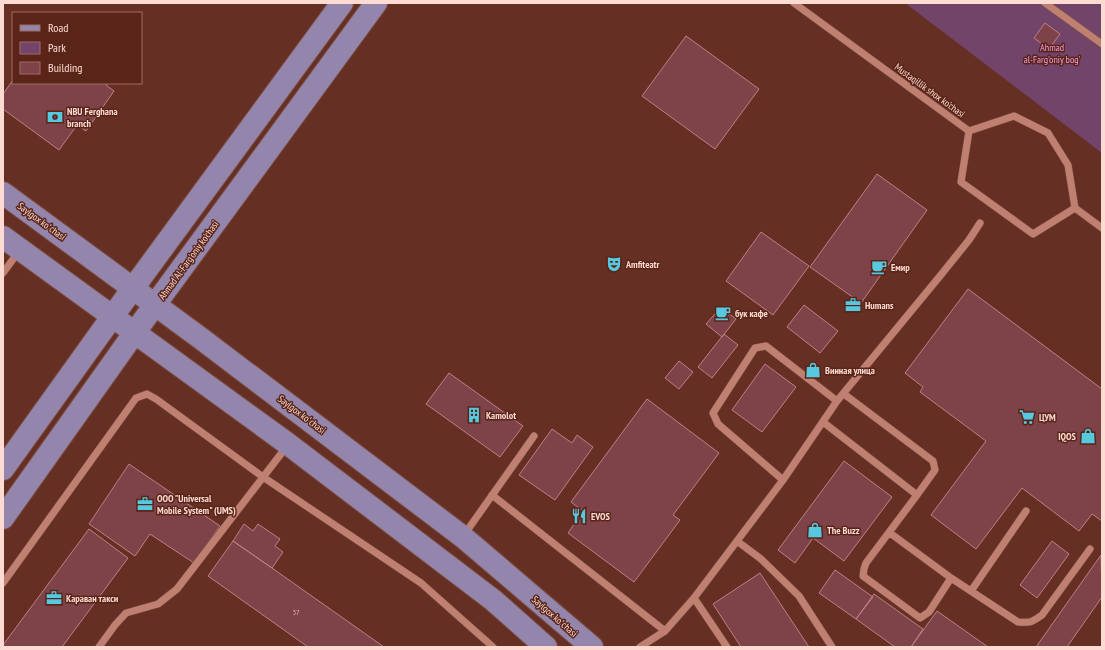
<svg xmlns="http://www.w3.org/2000/svg" width="1105" height="650" font-family="'PT Sans Narrow',sans-serif">
<style>
.green{fill:#73446a}
.building{fill:#7e4349;stroke:#c07f84}
.lines{fill:none;stroke-linecap:round;stroke-linejoin:round}
.minor-casing{stroke:#7b4c41;stroke-width:8}
.major-casing{stroke:#7b4c41;stroke-width:24}
.minor{stroke:#bf8071;stroke-width:7}
.major{stroke:#9485ac;stroke-width:22}
.labels{text-anchor:middle;stroke-width:3;stroke-linejoin:round;paint-order:stroke}
.number-label{font-size:8px;fill:#ddb4b0}
.park-label{font-size:10px;fill:#f59de4;stroke:#5a2519}
.street-label{font-size:10px;fill:#fddad2;stroke:#5a2519}
.poi-label{font-size:10px;font-weight:bold;fill:#fddad2;stroke:#5a2519;text-anchor:start}
</style>
<rect width="100%" height="100%" fill="#662f23"/>
<path class="green" d="M 905,3 L 1102,3 L 1102,153 Z"/>
<path class="building" d="M 1045,23 L 1060,34 L 1049,49 L 1034,38 Z
M 686,36 L 759,89 L 715,149 L 642,96 Z
M 13,80 L 13,83 L 107,83 L 106,85 L 114,91 L 86,131 L 77,125 L 59,150 L 3,109 L 3,94 Z
M 877,174 L 927,210 L 861,303 L 810,267 Z
M 761,232 L 809,266 L 773,315 L 726,281 Z
M 968,289 L 1102,389 L 1102,521 L 1092,514 L 1079,531 L 1022,488 L 976,549 L 931,515 L 986,441 L 920,392 L 923,387 L 905,373 Z
M 804,305 L 838,331 L 820,353 L 787,327 Z
M 721,307 L 736,319 L 722,337 L 706,324 Z
M 724,334 L 738,345 L 712,378 L 698,367 Z
M 679,361 L 693,372 L 679,389 L 665,378 Z
M 765,364 L 796,387 L 762,432 L 732,410 Z
M 449,373 L 523,426 L 500,457 L 426,404 Z
M 647,399 L 719,453 L 673,515 L 680,520 L 634,582 L 568,533 L 583,511 L 571,502 Z
M 552,429 L 572,443 L 577,435 L 593,447 L 555,500 L 519,475 Z
M 844,461 L 892,497 L 844,561 L 813,538 L 795,563 L 778,550 Z
M 129,464 L 220,526 L 194,563 L 150,534 L 135,556 L 89,524 Z
M 244,524 L 253,531 L 258,524 L 280,539 L 275,546 L 283,552 L 272,568 L 233,541 Z
M 89,529 L 128,558 L 62,647 L 3,647 L 3,645 Z
M 233,541 L 272,568 L 384,647 L 308,647 L 208,576 Z
M 1052,541 L 1069,554 L 1037,598 L 1020,585 Z
M 1101,555 L 1102,597 L 1067,647 L 1036,647 Z
M 835,570 L 873,597 L 856,619 L 819,593 Z
M 760,573 L 809,647 L 741,647 L 713,604 Z
M 874,594 L 923,629 L 911,647 L 895,647 L 856,619 Z
M 937,611 L 988,647 L 911,647 Z"/>
<g class="lines">
<defs>
<path id="minor" d="M 794,3 L 969,131 L 961,182 L 1033,234 L 1075,208 L 1102,228
M 1045,3 L 1102,44
M 969,131 L 1014,116 L 1048,133 L 1068,165 L 1075,208
M 3,273 L 19,251
M 823,422 L 917,495 L 935,470 L 933,461 L 844,394
M 783,480 L 718,424 L 713,413 L 755,348 L 766,346 L 837,401
M 492,495 L 665,631
M 890,533 L 951,578 L 929,612 L 920,618 L 863,576 L 864,569 L 866,563 L 917,495
M 464,535 L 534,436
M 737,541 L 761,559 L 799,596 L 832,647
M 951,578 L 1018,622 C 1031,623 1032,622 1042,615 L 1090,549
M 3,583 L 136,398 L 147,394 L 156,399 L 263,477 L 421,583 L 493,647
M 971,591 L 1026,511
M 694,598 L 727,647
M 99,647 L 115,625 L 126,613 L 158,604 L 177,589 L 287,446
M 640,647 L 665,631 L 694,598 L 783,480 L 837,401 L 940,276 L 969,240 L 980,223"/>
<path id="major" d="M 3,193 L 199,337 L 463,537 L 592,647
M 3,237 L 288,444 L 493,600 L 546,647
M 3,469 L 112,317 L 342,3
M 3,518 L 135,332 L 376,3"/>
</defs>
<use href="#minor" class="minor-casing"/>
<use href="#major" class="major-casing"/>
<use href="#minor" class="minor"/>
<use href="#major" class="major"/>
</g>
<defs>
<symbol id="bank-bare" viewBox="-9 -9 18 18"><path d="M-6-4H6V4H-6ZM0-2.3a2.3 2.3 0 1 0 0 4.6a2.3 2.3 0 1 0 0-4.6Z" fill="#56c9e1" stroke="#5a2519" stroke-width="2.5" paint-order="stroke"/></symbol>
<symbol id="theatre-bare" viewBox="-9 -9 18 18"><path d="M-5-5.5Q0-4 5-5.5V0Q5 5 0 6Q-5 5-5 0ZM-3.3-2.5H-1v1.5H-3.3ZM1-2.5H3.3v1.5H1ZM-2.8 1Q0 5.5 2.8 1Z" fill="#56c9e1" stroke="#5a2519" stroke-width="2.5" paint-order="stroke"/></symbol>
<symbol id="cafe-bare" viewBox="-9 -9 18 18"><path d="M-5.5-4.5H6V0H3Q3 3.5 0 3.5H-2.5Q-5.5 3.5-5.5 0ZM3-3.2v2h1.7v-2ZM-6 4.5H4V6H-6Z" fill="#56c9e1" stroke="#5a2519" stroke-width="2.5" paint-order="stroke"/></symbol>
<symbol id="office-bare" viewBox="-9 -9 18 18"><path d="M-6-3h4V-5.5h4V-3h4V5H-6ZM-1-4.5V-3h2v-1.5ZM-6 0V1H6V0Z" fill="#56c9e1" stroke="#5a2519" stroke-width="2.5" paint-order="stroke"/></symbol>
<symbol id="shop-bare" viewBox="-9 -9 18 18"><path d="M-5-2.5h2.3a2.7 3.5 0 0 1 5.4 0H5L5.5 6h-11ZM-1.5-2.5h3a1.5 2.3 0 0 0-3 0Z" fill="#56c9e1" stroke="#5a2519" stroke-width="2.5" paint-order="stroke"/></symbol>
<symbol id="building-bare" viewBox="-9 -9 18 18"><path d="M-4-6H4V6H1V3H-1V6H-4ZM-2.5-4.3h1.7v1.8h-1.7ZM.8-4.3h1.7v1.8H.8ZM-2.5-1h1.7V.8h-1.7ZM.8-1h1.7V.8H.8Z" fill="#56c9e1" stroke="#5a2519" stroke-width="2.5" paint-order="stroke"/></symbol>
<symbol id="supermarket-bare" viewBox="-9 -9 18 18"><path d="M-6-5.5h2.5l.6 2H6L4.5 2H-2.5L-4.4-4H-6ZM-1.5 3.2a1.3 1.3 0 1 0 .1 0ZM3 3.2a1.3 1.3 0 1 0 .1 0Z" fill="#56c9e1" stroke="#5a2519" stroke-width="2.5" paint-order="stroke"/></symbol>
<symbol id="restaurant-bare" viewBox="-9 -9 18 18"><path d="M-5-6h1v4h1v-4h1v4h1v-4h1v5L-1.5 .5V6h-2V.5L-5-1ZM5-6V6H3V1.5H1.5Q1.5-4 5-6Z" fill="#56c9e1" stroke="#5a2519" stroke-width="2.5" paint-order="stroke"/></symbol>
</defs>
<g fill-rule="evenodd">
<use href="#bank-bare" x="44" y="106" width="22" height="22"/>
<use href="#theatre-bare" x="603" y="253" width="22" height="22"/>
<use href="#cafe-bare" x="868" y="256" width="22" height="22"/>
<use href="#office-bare" x="842" y="294" width="22" height="22"/>
<use href="#cafe-bare" x="712" y="302" width="22" height="22"/>
<use href="#shop-bare" x="802" y="359" width="22" height="22"/>
<use href="#building-bare" x="463" y="404" width="22" height="22"/>
<use href="#supermarket-bare" x="1016" y="406" width="22" height="22"/>
<use href="#shop-bare" x="1077" y="425" width="22" height="22"/>
<use href="#office-bare" x="134" y="493" width="22" height="22"/>
<use href="#restaurant-bare" x="568" y="505" width="22" height="22"/>
<use href="#shop-bare" x="804" y="519" width="22" height="22"/>
<use href="#office-bare" x="43" y="587" width="22" height="22"/>
</g>
<g class="labels">
<g class="number-label">
<text x="296" y="615">37</text>
</g>
<g class="park-label">
<text x="1052" y="51">Ahmad<tspan x="1052" dy="12">al-Farg'oniy bog'</tspan></text>
</g>
<g class="street-label">
<text transform="translate(930 90) rotate(36)" y="4">Mustaqillik shox ko'chasi</text>
<text transform="translate(42 221) rotate(36)" y="4">Saylgox koʻchasi</text>
<text transform="translate(188 260) rotate(-54)" y="4">Ahmad Al-Farg'oniy ko'chasi</text>
<text transform="translate(302 414) rotate(37)" y="4">Saylgox koʻchasi</text>
<text transform="translate(555 616) rotate(41)" y="4">Saylgox koʻchasi</text>
</g>
<g class="poi-label">
<text x="67" y="115">NBU Ferghana<tspan x="67" dy="12">branch</tspan></text>
<text x="626" y="268">Amfiteatr</text>
<text x="891" y="271">Емир</text>
<text x="865" y="309">Humans</text>
<text x="735" y="317">бук кафе</text>
<text x="825" y="374">Винная улица</text>
<text x="486" y="419">Kamolot</text>
<text x="1039" y="421">ЦУМ</text>
<text x="1076" y="440" text-anchor="end">IQOS</text>
<text x="157" y="502">ООО "Universal<tspan x="157" dy="12">Mobile System" (UMS)</tspan></text>
<text x="591" y="520">EVOS</text>
<text x="827" y="534">The Buzz</text>
<text x="66" y="602">Караван такси</text>
</g>
</g>
<rect width="1105" height="650" fill="none" stroke="#fddad2" stroke-width="8"/>
<rect x="12" y="12" width="130" height="72" fill="#5a2519" stroke="#9b6d63"/>
<rect x="20" y="25" width="20" height="6" fill="#9485ac" stroke="#9b6d63"/>
<text x="48" y="32" font-size="12" fill="#fddad2">Road</text>
<rect x="20" y="42" width="20" height="12" fill="#73446a" stroke="#9b6d63"/>
<text x="48" y="52" font-size="12" fill="#fddad2">Park</text>
<rect x="20" y="62" width="20" height="12" fill="#7e4349" stroke="#9b6d63"/>
<text x="48" y="72" font-size="12" fill="#fddad2">Building</text>
</svg>
